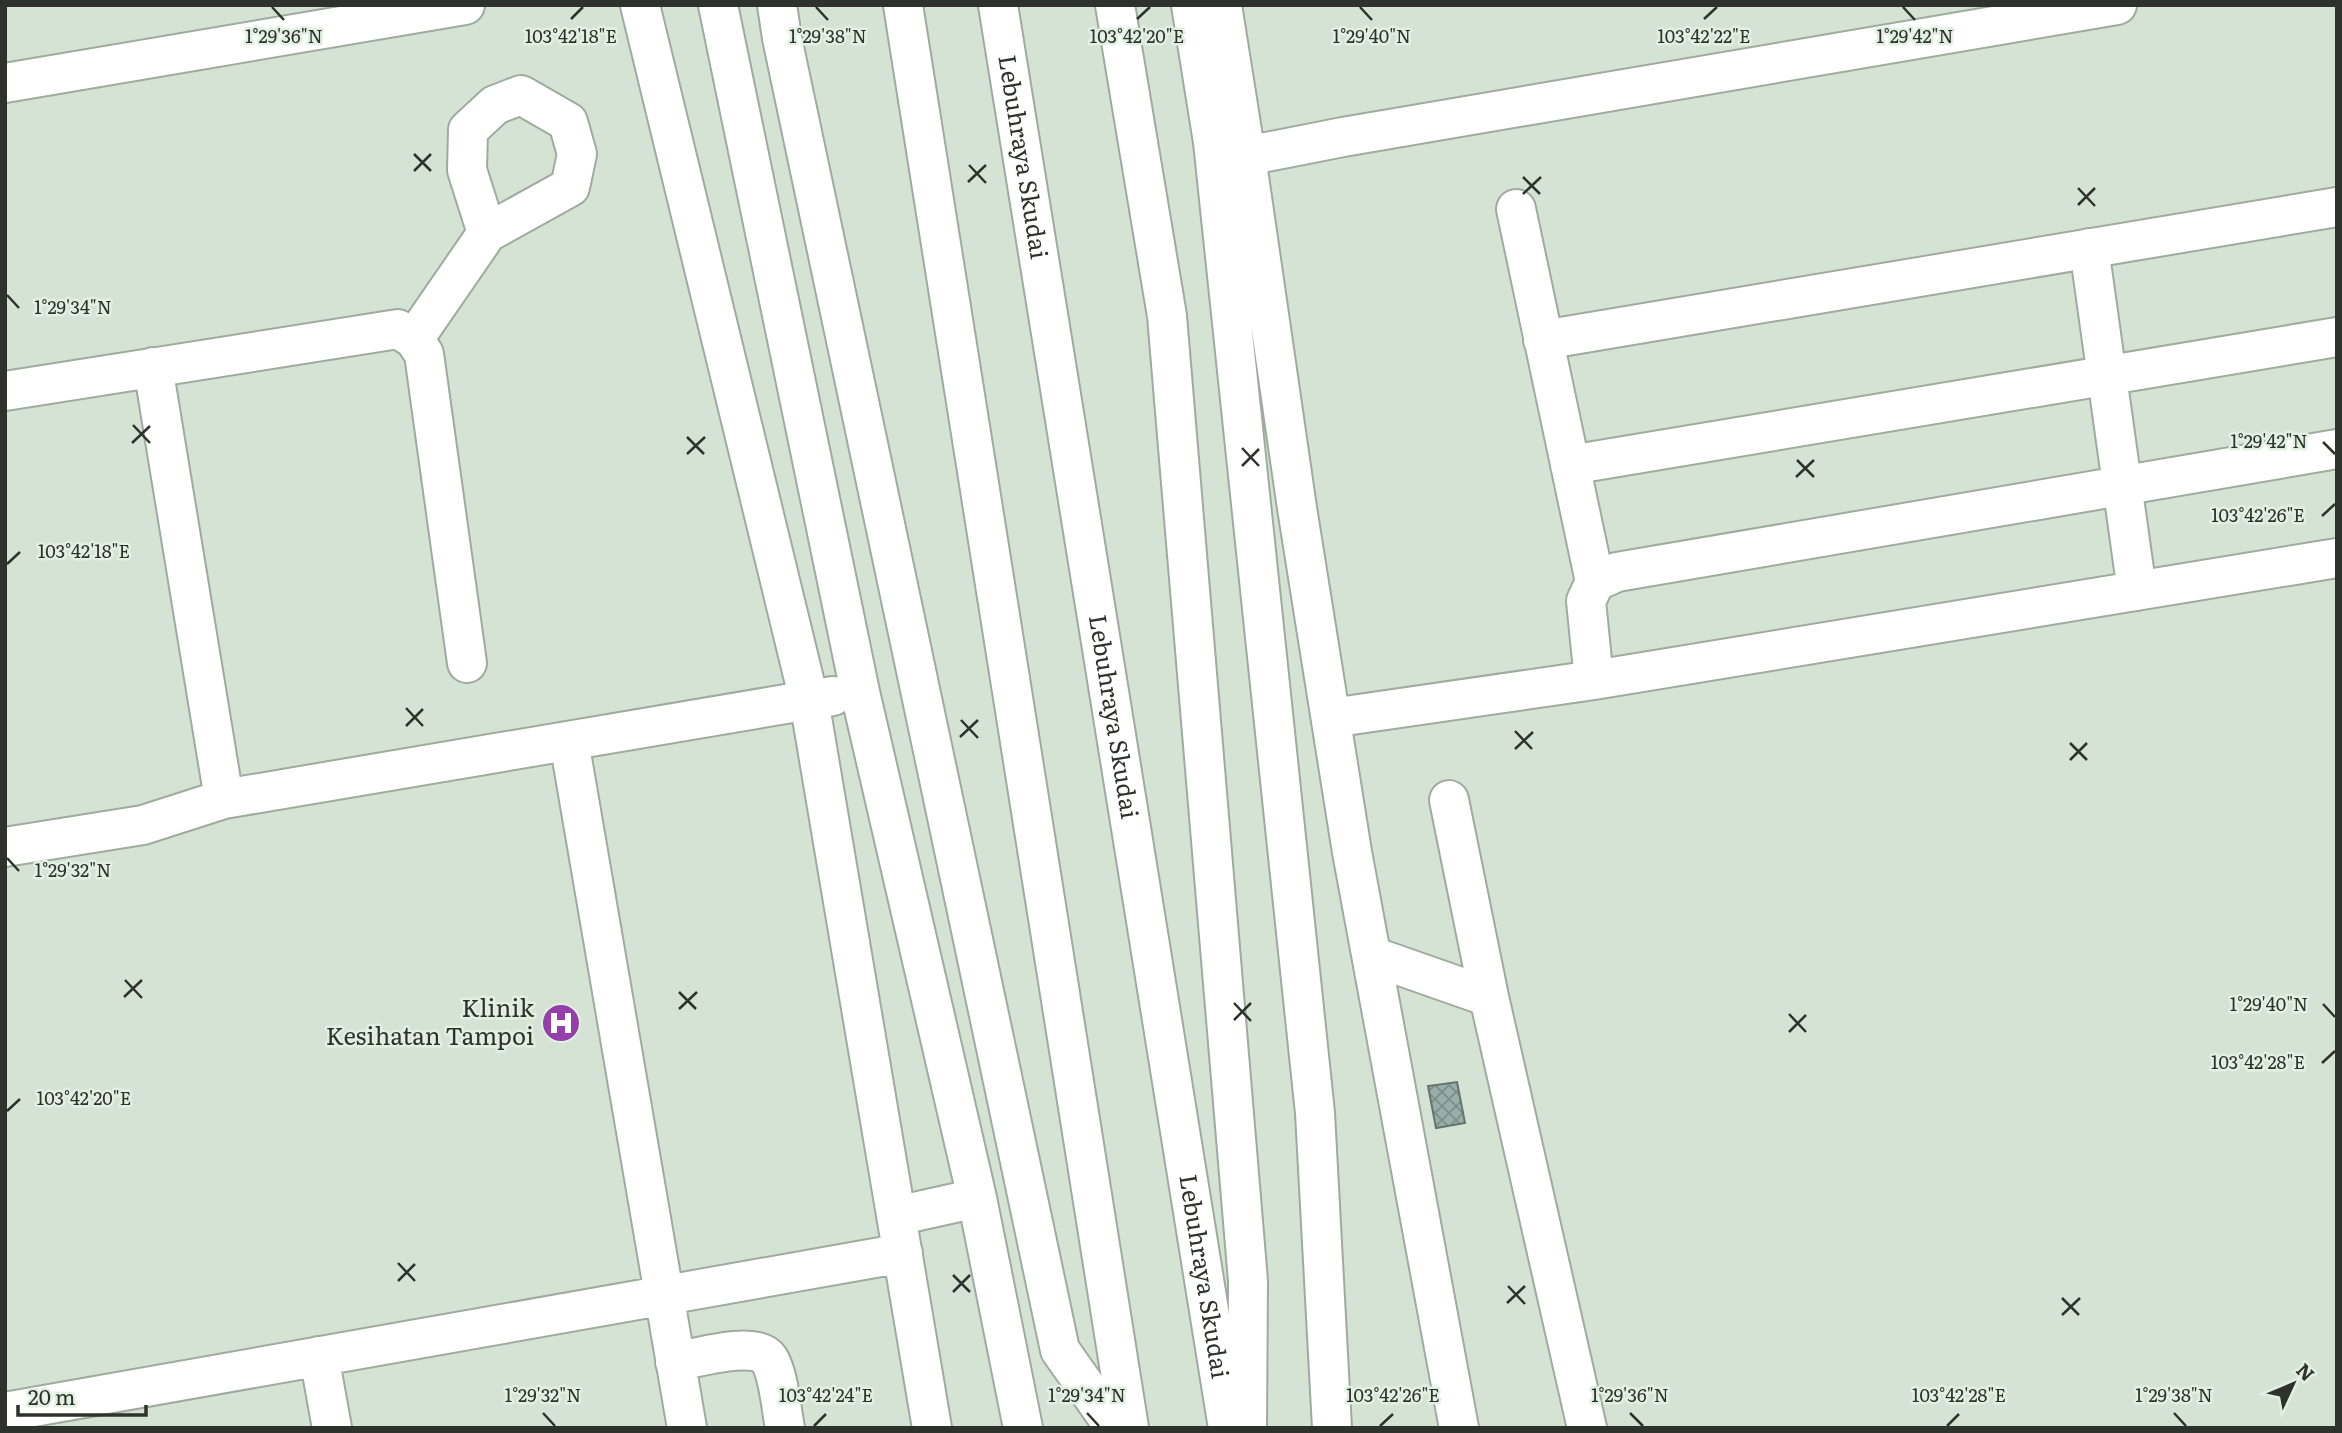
<svg xmlns="http://www.w3.org/2000/svg" width="2342" height="1433" font-family="Literata,serif">
<style>
.building{fill:url(#building-cross-hatch);stroke:#627570;stroke-width:2}
.lines{fill:none;stroke-linecap:round;stroke-linejoin:round}
.minor-casing{stroke:#9eab9e;stroke-width:42}
.highway-casing{stroke:#9eab9e;stroke-width:42}
.minor{stroke:#fff;stroke-width:38}
.highway{stroke:#fff;stroke-width:38}
.ticks{fill:none;stroke:#2d322d;stroke-width:2.5}
.labels{text-anchor:middle;stroke-width:5;stroke-linejoin:round;paint-order:stroke}
.street-label{font-size:24px;fill:#2d322d;stroke:#e2f0e2}
.poi-label{font-size:24px;fill:#2d322d;stroke:#e2f0e2;text-anchor:end}
.ticks-label{font-size:18px;text-anchor:middle;fill:#2d322d;stroke:#e2f0e2;stroke-width:5;stroke-linejoin:round;paint-order:stroke}
</style>
<defs>
<pattern id="building-cross-hatch" width="8" height="8" patternUnits="userSpaceOnUse" patternTransform="scale(1.75)"><rect width="8" height="8" fill="#99aea9"/><path d="M0 0l8 8M0 8l8-8" fill="none" stroke="#7d8e8a"/></pattern>
</defs>
<rect width="100%" height="100%" fill="#d5e3d5"/>
<path class="building" d="M 1457,1082 L 1465,1123 L 1436,1128 L 1428,1086 Z"/>
<g class="lines">
<defs>
<path id="minor" d="M 640,5 L 809,700 L 932,1428
M 718,5 L 860,692 L 977,1198 L 1023,1428
M 1191,5 L 1213,142 L 1315,1113 L 1332,1428
M 1222,5 L 1246,156 L 1297,508 L 1352,852 L 1459,1428
M 5,83 L 465,5
M 1246,156 L 1343,137 L 2117,5
M 1516,209 L 1595,582
M 2089,248 L 2137,591
M 414,339 L 487,233 L 570,187 L 577,154 L 568,122 L 521,95 L 495,105 L 468,130 L 467,170 L 487,233
M 1543,340 L 2337,207
M 153,367 L 224,799
M 5,391 L 398,329 L 414,339 L 424,354 L 467,663
M 1570,465 L 2337,337
M 1594,680 L 1586,601 L 1595,582 L 1617,572 L 2337,449
M 1331,718 L 1594,680 L 2337,558
M 569,741 L 687,1428
M 1449,800 L 1489,997 L 1587,1428
M 5,847 L 143,825 L 224,799 L 833,696
M 1372,956 L 1489,997
M 896,1216 L 977,1198
M 319,1356 L 332,1428
M 675,1362 C 696,1358 756,1340 769,1359 C 779,1375 781,1408 785,1428
M 5,1412 L 903,1253"/>
<g id="highway">
<path d="M 777,5 L 782,38 L 1060,1350 L 1115,1428"/>
<path d="M 903,5 L 1129,1428"/>
<path id="s1" d="M 998,5 L 1228,1428"/>
<path d="M 1115,5 L 1167,316 L 1248,1281 L 1247,1428"/>
</g>
</defs>
<use href="#minor" class="minor-casing"/>
<use href="#highway" class="highway-casing"/>
<use href="#minor" class="minor"/>
<use href="#highway" class="highway"/>
</g>
<path class="ticks" d="M 272,7 L 284,20M 816,7 L 828,20M 1360,7 L 1372,20M 1903,7 L 1915,20M 571,19 L 583,7M 1137,19 L 1150,7M 1704,19 L 1717,7M 414,154 L 431,171M 969,165 L 986,183M 414,171 L 431,154M 1523,177 L 1540,194M 968,182 L 986,165M 2078,188 L 2095,206M 1523,194 L 1541,177M 2078,205 L 2095,188M 7,295 L 19,308M 133,425 L 150,443M 687,437 L 704,454M 2323,442 L 2335,454M 132,443 L 150,426M 1242,448 L 1259,466M 687,454 L 705,437M 1797,460 L 1814,477M 1242,466 L 1259,449M 1796,477 L 1814,460M 2322,516 L 2335,504M 7,564 L 20,552M 406,708 L 423,726M 961,720 L 978,738M 406,726 L 423,709M 1515,731 L 1532,749M 960,737 L 978,720M 2070,743 L 2087,760M 1515,749 L 1533,732M 2070,760 L 2087,743M 7,858 L 19,871M 125,980 L 142,998M 679,992 L 696,1009M 124,997 L 142,980M 1234,1003 L 1251,1021M 2323,1004 L 2335,1017M 679,1009 L 697,992M 1789,1014 L 1806,1032M 1234,1020 L 1251,1003M 1789,1032 L 1806,1015M 2322,1063 L 2335,1051M 7,1111 L 20,1099M 398,1263 L 415,1281M 953,1275 L 970,1292M 398,1281 L 415,1264M 1508,1286 L 1525,1304M 953,1292 L 970,1275M 2062,1298 L 2079,1315M 1507,1303 L 1525,1286M 2062,1315 L 2080,1298M 543,1413 L 555,1426M 1087,1413 L 1099,1426M 1630,1413 L 1643,1426M 2174,1413 L 2186,1426M 814,1426 L 826,1414M 1380,1426 L 1393,1414M 1947,1426 L 1959,1414"/>
<defs>
<symbol id="hospital-disc" viewBox="-11 -11 22 22"><circle r="9.5" fill="#953fad" stroke="#e2f0e2"/><path d="M-5-5h3v3.5h4V-5h3V5h-3V1.5h-4V5h-3Z" fill="#fff"/></symbol>
</defs>
<g fill-rule="evenodd">
<use href="#hospital-disc" x="539" y="1001" width="44" height="44"/>
</g>
<g class="labels">
<g class="street-label">
<text dy="8" stroke="none"><textPath href="#s1" startOffset="154">Lebuhraya Skudai</textPath></text>
<text dy="8" stroke="none"><textPath href="#s1" startOffset="721">Lebuhraya Skudai</textPath></text>
<text dy="8" stroke="none"><textPath href="#s1" startOffset="1288">Lebuhraya Skudai</textPath></text>
</g>
<g class="poi-label">
<text x="534" y="1017">Klinik<tspan x="534" dy="28">Kesihatan Tampoi</tspan></text>
</g>
</g>
<g class="ticks-label">
<text x="571" y="43">103°42'18"E</text>
<text x="1137" y="43">103°42'20"E</text>
<text x="1704" y="43">103°42'22"E</text>
<text x="284" y="43">1°29'36"N</text>
<text x="828" y="43">1°29'38"N</text>
<text x="1372" y="43">1°29'40"N</text>
<text x="1915" y="43">1°29'42"N</text>
<text x="73" y="314">1°29'34"N</text>
<text x="2269" y="448">1°29'42"N</text>
<text x="2258" y="522">103°42'26"E</text>
<text x="84" y="558">103°42'18"E</text>
<text x="73" y="877">1°29'32"N</text>
<text x="2269" y="1011">1°29'40"N</text>
<text x="2258" y="1069">103°42'28"E</text>
<text x="84" y="1105">103°42'20"E</text>
<text x="543" y="1402">1°29'32"N</text>
<text x="1087" y="1402">1°29'34"N</text>
<text x="1630" y="1402">1°29'36"N</text>
<text x="2174" y="1402">1°29'38"N</text>
<text x="826" y="1402">103°42'24"E</text>
<text x="1393" y="1402">103°42'26"E</text>
<text x="1959" y="1402">103°42'28"E</text>
</g>
<rect width="2342" height="1433" fill="none" stroke="#2d322d" stroke-width="14"/>
<g transform="translate(2293 1384) rotate(46)" stroke="#e2f0e2" stroke-width="5" paint-order="stroke">
<path d="M0-5L12 26L0 18L-12 26Z" fill="#2d322d"/>
<text y="-10" font-size="19" font-weight="bold" text-anchor="middle" fill="#2d322d">N</text>
</g>
<path d="M18 1405v10h128v-10" fill="none" stroke="#2d322d" stroke-width="3.5"/>
<text x="28" y="1405" font-size="21" fill="#2d322d" stroke="#e2f0e2" stroke-width="5" paint-order="stroke">20 m</text>
</svg>
